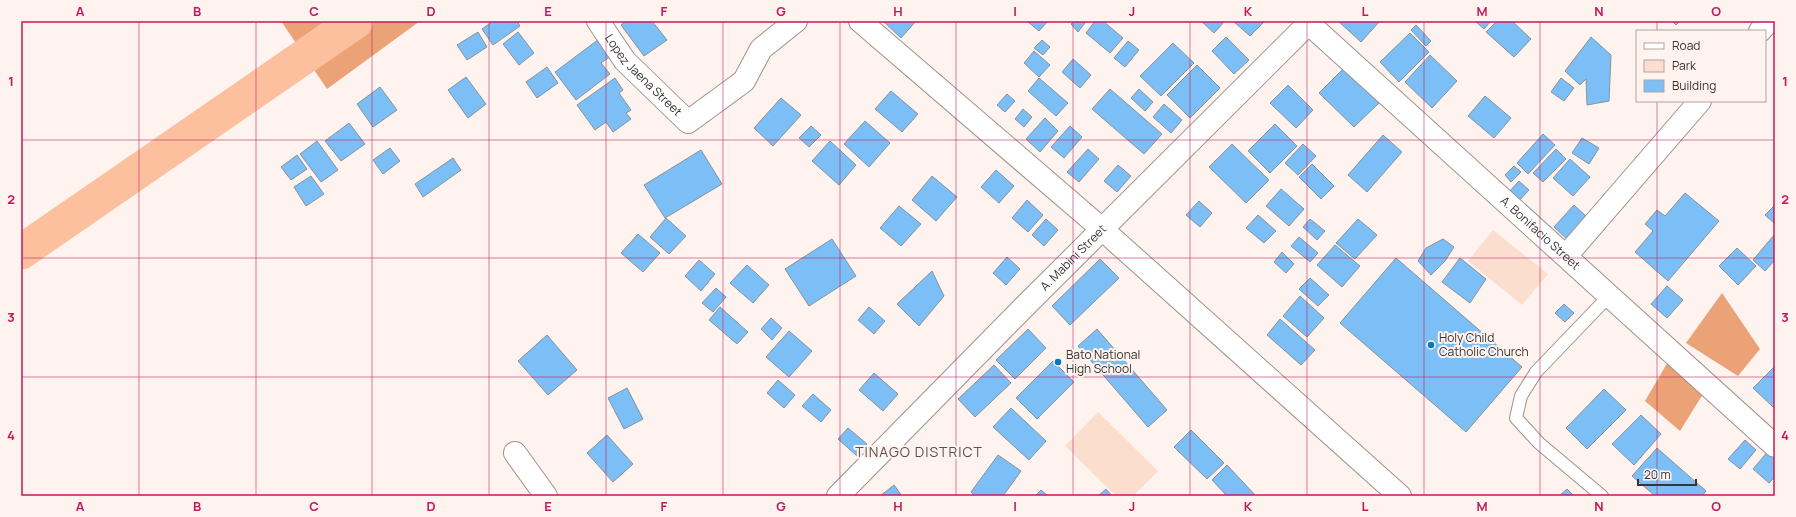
<svg xmlns="http://www.w3.org/2000/svg" width="1796" height="517" font-family="Manrope,sans-serif">
<style>
.green{fill:#fcdece}
.forest{fill:#eca277}
.lines{fill:none;stroke-linecap:round;stroke-linejoin:round}
.river{stroke:#fdc09e;stroke-width:35}
.building{fill:#7cbef6;stroke:#89929b}
.service-casing{stroke:#9e928c;stroke-width:14}
.minor-casing{stroke:#9e928c;stroke-width:24}
.tertiary-casing{stroke:#9e928c;stroke-width:24}
.service{stroke:#fff;stroke-width:12}
.minor{stroke:#fff;stroke-width:22}
.tertiary{stroke:#fff;stroke-width:22}
.grid{fill:none;stroke:#c2185b;stroke-width:1;stroke-opacity:0.55}
.poi-dot{fill:#007ac3;stroke:#fef3ee;stroke-width:1.5}
.labels{text-anchor:middle;stroke-width:4;stroke-linejoin:round;paint-order:stroke}
.street-label{font-size:12px;fill:#393431;stroke:#fef3ee}
.poi-label{font-size:12px;fill:#393431;stroke:#fef3ee;text-anchor:start}
.quarter-label{font-size:14px;letter-spacing:1px;fill:#5c514b;stroke:#fef3ee}
.neatline{fill:none;stroke:#c2185b;stroke-width:1.5}
.grid-label{font-size:13px;text-anchor:middle;font-weight:bold;fill:#c2185b}
</style>
<rect width="100%" height="100%" fill="#fef3ee"/>
<path class="green" d="M 1493,230 L 1548,274 L 1522,305 L 1468,261 Z
M 1098,412 L 1158,471 L 1133,496 L 1116,496 L 1065,446 Z"/>
<path class="forest" d="M 281,21 L 420,21 L 327,89 Z
M 1722,293 L 1760,349 L 1738,376 L 1686,343 Z
M 1669,360 L 1703,394 L 1680,431 L 1645,401 Z"/>
<g class="lines">
<path class="river" d="M 21,252 L 356,21"/>
</g>
<path class="building" d="M 493,21 L 517,21 L 520,26 L 493,45 L 482,29 Z
M 626,21 L 652,21 L 667,40 L 644,56 L 621,25 Z
M 883,21 L 916,21 L 901,38 Z
M 1029,21 L 1048,21 L 1039,31 L 1028,22 Z
M 1074,21 L 1083,21 L 1085,23 L 1078,32 L 1071,24 Z
M 1095,21 L 1103,21 L 1123,38 L 1110,53 L 1086,33 Z
M 1201,21 L 1225,21 L 1214,33 Z
M 1233,21 L 1265,21 L 1250,36 Z
M 1338,21 L 1380,21 L 1361,42 Z
M 1475,21 L 1491,21 L 1484,29 Z
M 1497,21 L 1512,21 L 1531,39 L 1514,57 L 1486,32 Z
M 1672,21 L 1680,21 L 1676,25 Z
M 1416,25 L 1431,41 L 1426,46 L 1411,30 Z
M 478,32 L 487,47 L 467,60 L 457,45 Z
M 518,32 L 534,53 L 519,65 L 503,44 Z
M 1410,33 L 1429,52 L 1399,82 L 1380,62 Z
M 1226,37 L 1249,60 L 1234,74 L 1212,51 Z
M 1591,37 L 1611,55 L 1609,101 L 1587,105 L 1586,79 L 1580,85 L 1565,71 Z
M 599,39 L 611,56 L 601,63 L 610,74 L 576,100 L 555,72 Z
M 1042,40 L 1050,47 L 1043,55 L 1034,48 Z
M 1128,41 L 1139,50 L 1125,67 L 1114,58 Z
M 1173,43 L 1194,63 L 1161,96 L 1140,76 Z
M 1034,51 L 1050,65 L 1039,77 L 1024,63 Z
M 1430,55 L 1457,81 L 1432,108 L 1405,82 Z
M 1073,59 L 1091,75 L 1080,88 L 1062,72 Z
M 1197,65 L 1220,88 L 1190,118 L 1167,95 Z
M 547,67 L 558,83 L 537,98 L 526,82 Z
M 1344,68 L 1379,103 L 1354,127 L 1319,93 Z
M 466,77 L 486,104 L 468,118 L 448,90 Z
M 615,78 L 623,90 L 619,93 L 631,110 L 626,113 L 631,119 L 613,132 L 606,122 L 595,130 L 577,105 Z
M 1039,78 L 1068,103 L 1056,116 L 1028,91 Z
M 1561,78 L 1574,88 L 1564,101 L 1551,92 Z
M 1288,85 L 1313,110 L 1296,128 L 1270,103 Z
M 380,87 L 397,110 L 373,127 L 357,104 Z
M 1110,89 L 1162,134 L 1144,154 L 1092,109 Z
M 1139,89 L 1153,102 L 1145,111 L 1131,98 Z
M 891,91 L 918,114 L 902,132 L 875,109 Z
M 1007,94 L 1015,101 L 1005,112 L 997,105 Z
M 1485,96 L 1511,118 L 1494,138 L 1468,116 Z
M 781,98 L 801,115 L 773,146 L 754,128 Z
M 1164,104 L 1182,120 L 1171,133 L 1153,117 Z
M 1023,109 L 1032,117 L 1024,127 L 1015,119 Z
M 1045,118 L 1058,131 L 1040,152 L 1026,139 Z
M 865,121 L 890,143 L 869,167 L 844,144 Z
M 349,123 L 365,144 L 341,161 L 325,141 Z
M 1275,124 L 1297,146 L 1270,173 L 1248,151 Z
M 811,126 L 821,135 L 809,147 L 799,138 Z
M 1070,126 L 1082,137 L 1064,158 L 1051,147 Z
M 1543,134 L 1555,145 L 1528,174 L 1517,163 Z
M 1383,135 L 1402,152 L 1367,192 L 1348,175 Z
M 1582,138 L 1599,148 L 1589,164 L 1572,153 Z
M 317,141 L 338,170 L 321,182 L 300,154 Z
M 830,141 L 856,165 L 839,185 L 812,161 Z
M 1232,144 L 1269,180 L 1246,203 L 1209,167 Z
M 1303,144 L 1316,156 L 1298,175 L 1285,163 Z
M 390,148 L 400,161 L 383,174 L 373,160 Z
M 1088,149 L 1099,159 L 1079,182 L 1067,172 Z
M 1556,149 L 1566,159 L 1543,182 L 1533,173 Z
M 701,150 L 722,184 L 665,218 L 644,185 Z
M 297,155 L 307,169 L 291,180 L 281,167 Z
M 453,158 L 461,170 L 423,197 L 415,184 Z
M 1570,159 L 1590,177 L 1573,196 L 1553,178 Z
M 1312,164 L 1334,186 L 1321,199 L 1299,177 Z
M 1118,165 L 1131,176 L 1117,192 L 1104,181 Z
M 1514,166 L 1521,172 L 1511,182 L 1505,175 Z
M 996,170 L 1014,186 L 999,203 L 981,187 Z
M 311,176 L 324,194 L 306,206 L 294,187 Z
M 932,176 L 957,197 L 936,221 L 912,200 Z
M 1519,181 L 1529,190 L 1517,203 L 1507,194 Z
M 1281,189 L 1304,209 L 1289,226 L 1266,206 Z
M 1685,193 L 1719,221 L 1668,281 L 1635,252 L 1653,231 L 1645,224 L 1657,210 L 1665,216 Z
M 1027,200 L 1043,215 L 1028,232 L 1012,218 Z
M 1199,201 L 1212,213 L 1200,227 L 1186,215 Z
M 1574,205 L 1587,217 L 1567,239 L 1554,227 Z
M 1775,205 L 1775,224 L 1765,215 Z
M 899,206 L 921,224 L 901,246 L 880,228 Z
M 1258,215 L 1276,231 L 1264,243 L 1246,228 Z
M 666,218 L 686,236 L 669,254 L 650,237 Z
M 1046,219 L 1058,230 L 1044,246 L 1032,235 Z
M 1310,219 L 1325,231 L 1317,240 L 1303,227 Z
M 1358,219 L 1377,235 L 1355,259 L 1336,243 Z
M 638,234 L 660,253 L 643,272 L 621,253 Z
M 1774,235 L 1775,260 L 1765,271 L 1753,260 Z
M 1299,237 L 1318,253 L 1310,262 L 1291,246 Z
M 832,239 L 856,276 L 809,306 L 785,269 Z
M 1443,239 L 1454,247 L 1445,261 L 1431,275 L 1418,261 L 1426,248 Z
M 1335,245 L 1360,266 L 1342,287 L 1317,265 Z
M 1737,248 L 1756,266 L 1738,285 L 1719,266 Z
M 1282,252 L 1294,264 L 1286,273 L 1274,262 Z
M 1007,257 L 1020,269 L 1006,285 L 993,273 Z
M 1396,258 L 1522,367 L 1466,432 L 1340,323 Z
M 1460,258 L 1486,279 L 1470,303 L 1442,282 Z
M 1100,259 L 1119,278 L 1070,325 L 1052,306 Z
M 699,260 L 715,274 L 701,291 L 685,276 Z
M 747,265 L 769,285 L 753,303 L 730,283 Z
M 932,271 L 944,296 L 919,326 L 897,304 Z
M 1310,278 L 1329,295 L 1318,306 L 1299,289 Z
M 1667,286 L 1683,300 L 1667,318 L 1651,304 Z
M 716,288 L 726,297 L 713,312 L 702,303 Z
M 1300,296 L 1324,318 L 1307,337 L 1283,316 Z
M 1564,304 L 1574,313 L 1565,322 L 1555,313 Z
M 720,307 L 748,332 L 737,344 L 709,320 Z
M 869,307 L 885,321 L 874,334 L 858,320 Z
M 771,318 L 782,328 L 772,340 L 761,329 Z
M 1280,319 L 1315,350 L 1301,365 L 1267,335 Z
M 1028,329 L 1046,348 L 1015,379 L 996,360 Z
M 1097,329 L 1167,410 L 1148,427 L 1078,346 Z
M 789,331 L 812,351 L 789,377 L 766,357 Z
M 547,335 L 577,370 L 548,395 L 518,361 Z
M 1053,361 L 1074,382 L 1037,419 L 1016,398 Z
M 994,365 L 1011,383 L 975,417 L 958,399 Z
M 1775,366 L 1775,404 L 1773,407 L 1753,388 Z
M 874,373 L 898,394 L 883,411 L 859,390 Z
M 778,380 L 795,395 L 784,408 L 767,393 Z
M 627,388 L 643,419 L 624,429 L 608,398 Z
M 1604,389 L 1626,410 L 1587,449 L 1566,428 Z
M 813,394 L 831,410 L 821,422 L 802,406 Z
M 1011,408 L 1046,441 L 1029,460 L 993,427 Z
M 1641,415 L 1661,434 L 1634,465 L 1612,444 Z
M 848,428 L 867,444 L 857,456 L 838,439 Z
M 1191,430 L 1224,463 L 1207,479 L 1174,447 Z
M 607,435 L 633,464 L 613,482 L 587,453 Z
M 1745,440 L 1756,450 L 1740,469 L 1728,459 Z
M 1657,448 L 1706,491 L 1702,496 L 1655,496 L 1632,476 Z
M 1769,450 L 1775,455 L 1775,477 L 1769,483 L 1753,469 Z
M 998,455 L 1021,471 L 1003,496 L 975,496 L 971,492 Z
M 1227,465 L 1256,496 L 1227,496 L 1212,480 Z
M 894,485 L 902,496 L 880,496 Z
M 1106,489 L 1112,496 L 1098,496 Z
M 1567,489 L 1574,496 L 1559,496 Z
M 1041,490 L 1048,496 L 1035,496 Z"/>
<g class="lines">
<defs>
<path id="service" d="M 1602,496 L 1539,443 L 1516,418 L 1521,396 L 1536,372 L 1609,296"/>
<g id="minor">
<path id="s1" d="M 598,21 L 625,61 L 688,122 L 744,81 L 761,49 L 796,21"/>
<path d="M 860,21 L 1102,229 L 1400,496"/>
<path id="s2" d="M 1306,21 L 1775,446"/>
<path d="M 1760,31 L 1769,21"/>
<path d="M 1566,256 L 1700,101"/>
<path d="M 515,453 L 546,496"/>
</g>
<g id="tertiary">
<path id="s3" d="M 838,496 L 1025,306 L 1311,21"/>
</g>
</defs>
<use href="#service" class="service-casing"/>
<use href="#minor" class="minor-casing"/>
<use href="#tertiary" class="tertiary-casing"/>
<use href="#service" class="service"/>
<use href="#minor" class="minor"/>
<use href="#tertiary" class="tertiary"/>
</g>
<path class="grid" d="M 139,21 L 139,496M 256,21 L 256,496M 372,21 L 372,496M 489,21 L 489,496M 606,21 L 606,496M 723,21 L 723,496M 840,21 L 840,496M 956,21 L 956,496M 1073,21 L 1073,496M 1190,21 L 1190,496M 1307,21 L 1307,496M 1424,21 L 1424,496M 1540,21 L 1540,496M 1657,21 L 1657,31M 1657,101 L 1657,496M 21,140 L 1775,140M 21,258 L 1775,258M 21,377 L 1775,377"/>
<g class="poi-dot">
<circle cx="1431" cy="345" r="4"/>
<circle cx="1058" cy="362" r="4"/>
</g>
<g class="labels">
<g class="street-label">
<text dy="4" stroke="none"><textPath href="#s1" startOffset="71">Lopez Jaena Street</textPath></text>
<text dy="4" stroke="none"><textPath href="#s2" startOffset="316">A. Bonifacio Street</textPath></text>
<text dy="4" stroke="none"><textPath href="#s3" startOffset="335">A. Mabini Street</textPath></text>
</g>
<g class="poi-label">
<text x="1439" y="342">Holy Child<tspan x="1439" dy="14">Catholic Church</tspan></text>
<text x="1066" y="359">Bato National<tspan x="1066" dy="14">High School</tspan></text>
</g>
<g class="quarter-label">
<text x="919" y="457">TINAGO DISTRICT</text>
</g>
</g>
<rect width="1796" height="517" fill="none" stroke="#fef3ee" stroke-width="44"/>
<rect x="1636" y="30" width="130" height="72" fill="#fef3ee" stroke="#afa7a2"/>
<rect x="1644" y="43" width="20" height="6" fill="#ffffff" stroke="#afa7a2"/>
<text x="1672" y="50" font-size="12" fill="#393431">Road</text>
<rect x="1644" y="60" width="20" height="12" fill="#fcdece" stroke="#afa7a2"/>
<text x="1672" y="70" font-size="12" fill="#393431">Park</text>
<rect x="1644" y="80" width="20" height="12" fill="#7cbef6" stroke="#afa7a2"/>
<text x="1672" y="90" font-size="12" fill="#393431">Building</text>
<path d="M1638 479v6h58v-6" fill="none" stroke="#393431" stroke-width="2"/>
<text x="1644" y="479" font-size="12" fill="#393431" stroke="#fef3ee" stroke-width="3" paint-order="stroke">20 m</text>
<rect x="22" y="22" width="1752" height="473" class="neatline"/>
<g class="grid-label">
<text x="80" y="16">A</text>
<text x="197" y="16">B</text>
<text x="314" y="16">C</text>
<text x="431" y="16">D</text>
<text x="548" y="16">E</text>
<text x="664" y="16">F</text>
<text x="781" y="16">G</text>
<text x="898" y="16">H</text>
<text x="1015" y="16">I</text>
<text x="1132" y="16">J</text>
<text x="1248" y="16">K</text>
<text x="1365" y="16">L</text>
<text x="1482" y="16">M</text>
<text x="1599" y="16">N</text>
<text x="1716" y="16">O</text>
<text x="11" y="86">1</text>
<text x="1785" y="86">1</text>
<text x="11" y="204">2</text>
<text x="1785" y="204">2</text>
<text x="11" y="322">3</text>
<text x="1785" y="322">3</text>
<text x="11" y="440">4</text>
<text x="1785" y="440">4</text>
<text x="80" y="511">A</text>
<text x="197" y="511">B</text>
<text x="314" y="511">C</text>
<text x="431" y="511">D</text>
<text x="548" y="511">E</text>
<text x="664" y="511">F</text>
<text x="781" y="511">G</text>
<text x="898" y="511">H</text>
<text x="1015" y="511">I</text>
<text x="1132" y="511">J</text>
<text x="1248" y="511">K</text>
<text x="1365" y="511">L</text>
<text x="1482" y="511">M</text>
<text x="1599" y="511">N</text>
<text x="1716" y="511">O</text>
</g>
</svg>
